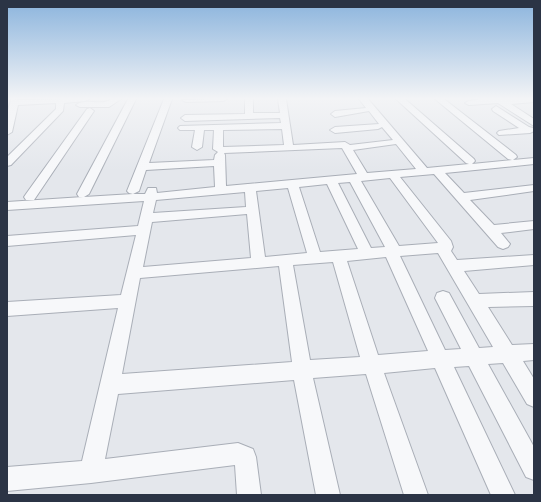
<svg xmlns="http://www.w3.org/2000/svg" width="541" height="502" font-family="'Work Sans',sans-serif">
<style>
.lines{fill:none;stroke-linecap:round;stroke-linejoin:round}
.minor-casing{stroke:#a9aeb7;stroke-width:2}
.minor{fill:#f7f8fa;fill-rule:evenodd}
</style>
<rect width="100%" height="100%" fill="#e4e7ec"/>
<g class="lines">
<defs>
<path id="minor" d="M 11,99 L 19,100 L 89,99 L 85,101 L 64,103 L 63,111 L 11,165 L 7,166 L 7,157 L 56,109 L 56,103 L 18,105 L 12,132 L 7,135 L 7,114 Z
M 111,99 L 121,99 L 109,107 L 80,107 L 76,105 C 85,97 101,107 111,99 Z
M 128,99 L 136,99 L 89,194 L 84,197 L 133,194 L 129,193 L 127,191 L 164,99 L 172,99 L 149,163 L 214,160 L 215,155 L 218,152 L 213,149 L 214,130 L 204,130 L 202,147 L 197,150 L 192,147 L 195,130 L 180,130 L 178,128 L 180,126 L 281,123 L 280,118 L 185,121 L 181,118 L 185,115 L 245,114 L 245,99 L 253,99 L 253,113 L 280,113 L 278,99 L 286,99 L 293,145 L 345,142 L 350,145 L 393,140 L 382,127 L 378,129 L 335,133 L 330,130 L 335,127 L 379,124 L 369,111 L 335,117 L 331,114 L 335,111 L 366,108 L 359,99 L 368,99 L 427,168 L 469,164 L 466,163 L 396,99 L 405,99 L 474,159 L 475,161 L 472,164 L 512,160 L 508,159 L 435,99 L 444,99 L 516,155 L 517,157 L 513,160 L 534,158 L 534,164 L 445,173 L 464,193 L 534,185 L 534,191 L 470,200 L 494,225 L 534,221 L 534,229 L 501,233 L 510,244 L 508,247 L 503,249 L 498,247 L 434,174 L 400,177 L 451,241 L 453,247 L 451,251 L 457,260 L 534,255 L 534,265 L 464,271 L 479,294 L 534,292 L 534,306 L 488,307 L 512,345 L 534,344 L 534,360 L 523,361 L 534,379 L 534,407 L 527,404 L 503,363 L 488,364 L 534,447 L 534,480 L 526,477 L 469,366 L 454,367 L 515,495 L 491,495 L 435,368 L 384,373 L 428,495 L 404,495 L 366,374 L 313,378 L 340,495 L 316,495 L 294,380 L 118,394 L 105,459 L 238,443 L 253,449 L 256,457 L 261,495 L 237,495 L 235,465 L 91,483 L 7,491 L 7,467 L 82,461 L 118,308 L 7,316 L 7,302 L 121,295 L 136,235 L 7,246 L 7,236 L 138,226 L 144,201 L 7,210 L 7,202 L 83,197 L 79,197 L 77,194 ZM 282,129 L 284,145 L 223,147 L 223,130 ZM 396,144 L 416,169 L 367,173 L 353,150 ZM 342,148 L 357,174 L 226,186 L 225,155 L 224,153 ZM 214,166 L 215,187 L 157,193 L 156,188 L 148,188 L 145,194 L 133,194 L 139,191 L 146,170 ZM 390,178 L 438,243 L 399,246 L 361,181 ZM 350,182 L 385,247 L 371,248 L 338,183 ZM 327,184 L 358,249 L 320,252 L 299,187 ZM 288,188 L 307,253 L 265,257 L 256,191 ZM 245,192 L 246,207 L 153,213 L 156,200 ZM 247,214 L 251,258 L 143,267 L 152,222 ZM 438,253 L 493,347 L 479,348 L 449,293 L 443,291 L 437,293 L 435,298 L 461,349 L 445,350 L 400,256 ZM 386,257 L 428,351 L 378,355 L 347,261 ZM 333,262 L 360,357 L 310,360 L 293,265 ZM 279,266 L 292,362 L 122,374 L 140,278 Z
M 227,99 L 223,101 L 186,102 L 182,100 Z
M 481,99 L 534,99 L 534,102 L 511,104 L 534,119 L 534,126 L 498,103 L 469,105 L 465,103 L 469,101 Z
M 496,106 L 529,127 L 533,128 L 534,131 L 530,133 L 499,135 L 497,133 L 499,131 L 519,128 L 493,111 L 492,109 Z
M 90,108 L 94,111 L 34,200 L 26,200 L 24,197 L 26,194 L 87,109 Z"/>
</defs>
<use href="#minor" class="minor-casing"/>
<use href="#minor" class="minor"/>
</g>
<linearGradient id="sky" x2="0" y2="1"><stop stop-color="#8bb4dd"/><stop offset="0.58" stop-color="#f3f4f6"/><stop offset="1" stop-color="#f3f4f6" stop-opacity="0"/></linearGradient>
<rect width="541" height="170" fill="url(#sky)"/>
<rect width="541" height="502" fill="none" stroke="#2b3445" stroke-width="16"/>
</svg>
